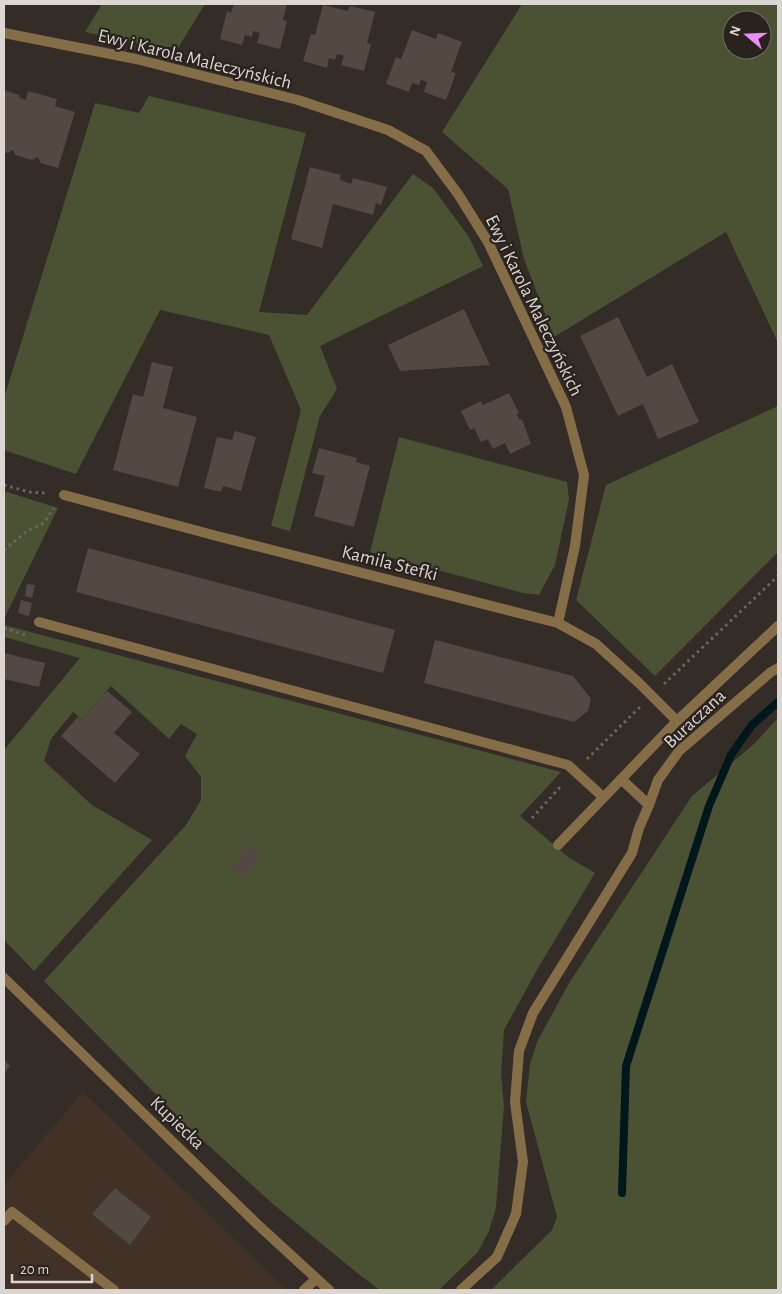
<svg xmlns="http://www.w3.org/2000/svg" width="782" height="1294" font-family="'Alegreya Sans',sans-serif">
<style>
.industrial{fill:#423127}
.green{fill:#4b5233;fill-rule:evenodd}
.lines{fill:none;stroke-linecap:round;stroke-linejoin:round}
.stream{stroke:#01171c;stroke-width:8}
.building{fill:#524943}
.path{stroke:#6d6661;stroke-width:3;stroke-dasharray:2.5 4;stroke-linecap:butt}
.service{stroke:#856d47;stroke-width:10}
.minor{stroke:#856d47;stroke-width:10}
.labels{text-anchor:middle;stroke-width:4.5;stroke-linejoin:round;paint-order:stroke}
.street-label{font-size:19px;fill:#dcd6d3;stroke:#2a221d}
</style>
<rect width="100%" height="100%" fill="#342c26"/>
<path class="industrial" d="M 83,1092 L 287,1290 L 4,1290 L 4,1185 Z"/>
<path class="green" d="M 102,4 L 205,4 L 178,48 L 148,45 L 85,32 Z
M 522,4 L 778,4 L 778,343 L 726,232 L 554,337 L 524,259 L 508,189 L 442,132 ZM 732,20 L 762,20 L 762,50 L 732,50 Z
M 149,96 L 306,133 L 259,312 L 307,315 L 413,174 L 433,188 L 469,237 L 483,266 L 320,346 L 337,389 L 320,416 L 290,531 L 271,526 L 301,410 L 269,335 L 160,310 L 76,474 L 4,450 L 4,398 L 95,103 L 139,113 Z
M 778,406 L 778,552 L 655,676 L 576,600 L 606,485 Z
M 399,437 L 567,482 L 569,500 L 555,565 L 539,595 L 523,593 L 370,552 Z
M 4,491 L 58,508 L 4,619 Z
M 4,625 L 561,772 L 520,816 L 568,857 L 595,873 L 538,968 L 504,1030 L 501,1074 L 504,1105 L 496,1208 L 489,1231 L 478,1252 L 439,1290 L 380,1290 L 361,1276 L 274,1205 L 186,1125 L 44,981 L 186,825 L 201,800 L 201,777 L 185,756 L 197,734 L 181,724 L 169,739 L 111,686 L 82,720 L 73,712 L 51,739 L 44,761 L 92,805 L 152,840 L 34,971 L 4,940 L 4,750 L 80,658 L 4,637 Z
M 778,718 L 778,1290 L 491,1290 L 552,1230 L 557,1217 L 526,1102 L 530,1064 L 537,1042 L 569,983 L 692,796 L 754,744 Z"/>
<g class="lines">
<path class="stream" d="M 622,1193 L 626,1066 L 709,806 L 731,755 L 752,725 L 778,702"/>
</g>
<path class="building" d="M 234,4 L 287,4 L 283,20 L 287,21 L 280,49 L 257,43 L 260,33 L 253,31 L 252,37 L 245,35 L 242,45 L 220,39 L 227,11 L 231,13 Z
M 323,5 L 348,11 L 350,6 L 375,12 L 367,43 L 371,44 L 364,71 L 341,65 L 344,56 L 337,54 L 335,60 L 329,58 L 327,68 L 303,61 L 311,34 L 315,35 Z
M 412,30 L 436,39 L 438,33 L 462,42 L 451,72 L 456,73 L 446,100 L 424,92 L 427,82 L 421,80 L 419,85 L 412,83 L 409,92 L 386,84 L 396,57 L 401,59 Z
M 4,90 L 19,95 L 20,98 L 26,100 L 28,91 L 57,99 L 55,106 L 75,112 L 58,168 L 41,163 L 38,157 L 32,160 L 15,155 L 13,150 L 7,153 L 4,152 Z
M 310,167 L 341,175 L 340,180 L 351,184 L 353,178 L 387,187 L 381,205 L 376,203 L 373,215 L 333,204 L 322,248 L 291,239 Z
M 464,309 L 490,365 L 400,371 L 388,345 Z
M 618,317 L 647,377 L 672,364 L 699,422 L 658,439 L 643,404 L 618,416 L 580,336 Z
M 152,362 L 173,367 L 163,408 L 197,417 L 178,487 L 113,470 L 133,394 L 143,397 Z
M 509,393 L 519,413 L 516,414 L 520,420 L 522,419 L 531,444 L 510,454 L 505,443 L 493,449 L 488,439 L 481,442 L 474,428 L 470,430 L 461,411 L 481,401 L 483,405 Z
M 235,431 L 256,437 L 241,491 L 223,486 L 221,492 L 204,488 L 217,437 L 232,440 Z
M 319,448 L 357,458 L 356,462 L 370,466 L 354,527 L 314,516 L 325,476 L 312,473 Z
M 88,548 L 395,630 L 383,673 L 76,592 Z
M 27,584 L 35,585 L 32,598 L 25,596 Z
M 21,600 L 32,603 L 29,616 L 18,613 Z
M 435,640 L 573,676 L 591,699 L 588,711 L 574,722 L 424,683 Z
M 4,653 L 45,663 L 39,687 L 4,679 Z
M 107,691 L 132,712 L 114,733 L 140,754 L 115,783 L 61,736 L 78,717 L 82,720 Z
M 249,845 L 263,857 L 244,877 L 231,866 Z
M 4,1060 L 10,1066 L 4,1073 Z
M 115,1188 L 151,1217 L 130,1245 L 92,1214 Z"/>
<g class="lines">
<path class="path" d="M 4,485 L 29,492 L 46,493
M 4,550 L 27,531 L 44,523 L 54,508
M 4,628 L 26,635
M 664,684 L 778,576
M 587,759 L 640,707
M 532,818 L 562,785"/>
<path class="service" d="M 39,622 L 568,765 L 603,797
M 649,805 L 658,780 L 679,751 L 771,672 L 778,668
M 4,1221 L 12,1212 L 114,1290
M 304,1290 L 316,1279"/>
<path class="minor" d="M 4,33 L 136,59 L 298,100 L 388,130 L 426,151 L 458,194 L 488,242 L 566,407 L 584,475 L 575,546 L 558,623
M 64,495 L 213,535 L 558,623 L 596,644 L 640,684 L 677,721
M 558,845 L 677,721 L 778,626
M 4,978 L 257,1224 L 329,1290
M 461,1290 L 497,1257 L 516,1214 L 523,1162 L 515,1102 L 519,1051 L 533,1013 L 632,853 L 639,828 L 649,805 L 621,779"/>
</g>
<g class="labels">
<g class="street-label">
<text transform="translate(195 58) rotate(14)" y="7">Ewy i Karola Maleczyńskich</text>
<text transform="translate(535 305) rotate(64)" y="7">Ewy i Karola Maleczyńskich</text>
<text transform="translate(390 562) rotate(14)" y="7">Kamila Stefki</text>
<text transform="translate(694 718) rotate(-43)" y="7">Buraczana</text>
<text transform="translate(178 1122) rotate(44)" y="7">Kupiecka</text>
</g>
</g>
<rect width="782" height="1294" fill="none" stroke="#dcd6d3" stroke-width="10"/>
<g transform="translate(747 35) rotate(289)"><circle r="24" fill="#2a221d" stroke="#716a66"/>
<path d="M0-4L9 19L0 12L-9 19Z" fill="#ec8cfb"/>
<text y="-8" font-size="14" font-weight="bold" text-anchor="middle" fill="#dcd6d3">N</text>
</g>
<path d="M12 1274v8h80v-8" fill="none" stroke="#dcd6d3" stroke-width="2.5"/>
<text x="20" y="1274" font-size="15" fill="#dcd6d3" stroke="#2a221d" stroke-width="4" paint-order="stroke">20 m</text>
</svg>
